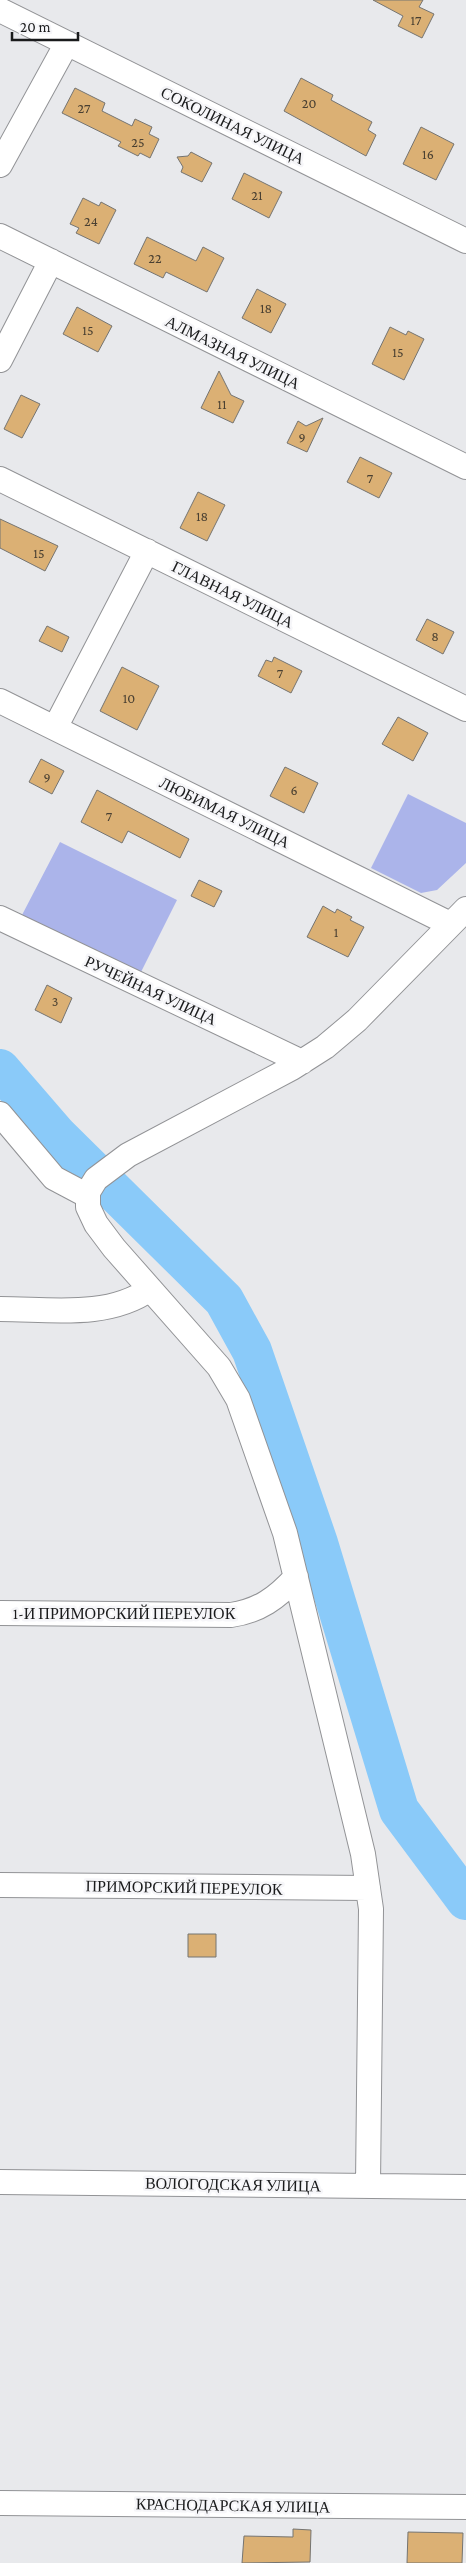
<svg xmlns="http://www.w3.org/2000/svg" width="466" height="2563" font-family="'Crimson Pro',serif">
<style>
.green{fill:#abb4ea}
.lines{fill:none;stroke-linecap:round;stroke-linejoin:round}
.river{stroke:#8acaf9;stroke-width:40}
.building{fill:#dbb074;stroke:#757471}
.minor-casing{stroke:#929396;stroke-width:26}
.minor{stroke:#fff;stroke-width:24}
.labels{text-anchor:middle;stroke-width:5;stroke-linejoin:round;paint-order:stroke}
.number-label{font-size:14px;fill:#4a4032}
.street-label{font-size:16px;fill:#1a1b1c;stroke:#f6f6f9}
</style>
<rect width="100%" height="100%" fill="#e8e9ec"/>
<path class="green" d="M 408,794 L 466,823 L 466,863 L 437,890 L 421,893 L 371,868 Z
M 60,842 L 177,900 L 140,974 L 22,915 Z"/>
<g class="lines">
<path class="river" d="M 0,1069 L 57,1135 L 224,1300 L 252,1351 L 318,1543 L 399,1810 L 466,1900"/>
</g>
<path class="building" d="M 373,0 L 423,0 L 419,7 L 434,14 L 422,38 L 398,26 L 403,16 Z
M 301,78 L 333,95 L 331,100 L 372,122 L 368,130 L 376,135 L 366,156 L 284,111 Z
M 75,88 L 105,103 L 102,111 L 132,126 L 135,119 L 152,127 L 149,134 L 159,139 L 150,158 L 140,153 L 138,156 L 118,146 L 121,142 L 62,113 Z
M 421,127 L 454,144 L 436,180 L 403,164 Z
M 191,152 L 212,163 L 202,182 L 181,172 L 183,167 L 177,157 L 188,156 Z
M 244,173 L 282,192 L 269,218 L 232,199 Z
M 83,198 L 99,206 L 101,202 L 116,210 L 99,244 L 76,233 L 79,228 L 70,224 Z
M 147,237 L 196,261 L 203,247 L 224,258 L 207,292 L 166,272 L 163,278 L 134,264 Z
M 257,289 L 286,304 L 271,333 L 242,318 Z
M 77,307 L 112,326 L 98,352 L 63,334 Z
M 390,327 L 406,335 L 408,331 L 424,339 L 404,380 L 372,364 Z
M 219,371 L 231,395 L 244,401 L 233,423 L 201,408 Z
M 21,395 L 40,404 L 22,438 L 4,429 Z
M 323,418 L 307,452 L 287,443 L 298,421 L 306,426 Z
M 360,457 L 392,473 L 379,498 L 347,482 Z
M 198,492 L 225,505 L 207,541 L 180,528 Z
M 0,519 L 58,546 L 45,571 L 0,548 Z
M 427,619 L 454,632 L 443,654 L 416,640 Z
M 47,626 L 69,637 L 62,652 L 39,641 Z
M 274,657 L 302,671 L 291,693 L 258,676 L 266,660 L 272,662 Z
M 122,667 L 159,686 L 137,730 L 100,711 Z
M 398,717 L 428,733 L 413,761 L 382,744 Z
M 41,759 L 64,771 L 52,794 L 29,782 Z
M 285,767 L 318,783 L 304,813 L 270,796 Z
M 97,790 L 189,839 L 180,858 L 128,831 L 122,843 L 81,822 Z
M 199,880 L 222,891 L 214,907 L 191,896 Z
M 323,906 L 335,913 L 337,909 L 352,917 L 350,920 L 364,927 L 348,957 L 307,937 Z
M 47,985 L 72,998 L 61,1023 L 35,1010 Z
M 188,1934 L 216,1934 L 216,1957 L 188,1957 Z
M 293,2529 L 311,2530 L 310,2562 L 242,2563 L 244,2536 L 293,2537 Z
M 408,2532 L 463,2533 L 462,2563 L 407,2563 Z"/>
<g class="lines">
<defs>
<path id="minor" d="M 0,10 L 466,241
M 0,165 L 67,43
M 0,236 L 466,467
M 0,360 L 51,261
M 0,479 L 466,709
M 0,701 L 450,924
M 55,728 L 147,551
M 0,918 L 302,1062
M 0,1114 L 54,1178 L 88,1196
M 0,1309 C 50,1309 108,1319 150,1289
M 0,1613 L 231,1615 C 259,1611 277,1598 296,1577
M 0,1885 L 368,1888
M 0,2182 L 466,2187
M 368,2185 L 371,1909 L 363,1854 L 285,1533 L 238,1399 L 219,1367 L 114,1248 L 96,1224 L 88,1207 L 88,1192 L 96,1179 L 128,1155 L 292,1068 L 325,1047 L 357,1020 L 466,909
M 0,2503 L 466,2507"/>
</defs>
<use href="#minor" class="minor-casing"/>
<use href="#minor" class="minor"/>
</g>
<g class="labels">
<g class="number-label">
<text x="416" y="25">17</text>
<text x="309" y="108">20</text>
<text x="84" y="113">27</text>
<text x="138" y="147">25</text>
<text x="428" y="159">16</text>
<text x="257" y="200">21</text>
<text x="91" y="226">24</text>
<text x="155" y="263">22</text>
<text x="266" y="313">18</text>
<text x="88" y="335">15</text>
<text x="398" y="357">15</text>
<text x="222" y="409">11</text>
<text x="302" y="442">9</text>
<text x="370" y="483">7</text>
<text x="202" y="521">18</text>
<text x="39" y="558">15</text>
<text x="435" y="641">8</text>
<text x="280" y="678">7</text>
<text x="129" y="703">10</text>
<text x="47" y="782">9</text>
<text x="294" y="795">6</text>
<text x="109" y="821">7</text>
<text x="336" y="937">1</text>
<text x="55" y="1006">3</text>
</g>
<g class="street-label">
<text transform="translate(233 125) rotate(26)" y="6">СОКОЛИНАЯ УЛИЦА</text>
<text transform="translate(233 352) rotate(26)" y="6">АЛМАЗНАЯ УЛИЦА</text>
<text transform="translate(233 594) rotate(26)" y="6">ГЛАВНАЯ УЛИЦА</text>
<text transform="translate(225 812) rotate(26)" y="6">ЛЮБИМАЯ УЛИЦА</text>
<text transform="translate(151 990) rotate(25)" y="6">РУЧЕЙНАЯ УЛИЦА</text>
<text x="124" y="1619">1-И ПРИМОРСКИЙ ПЕРЕУЛОК</text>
<text transform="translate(184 1887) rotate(1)" y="6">ПРИМОРСКИЙ ПЕРЕУЛОК</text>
<text transform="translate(233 2184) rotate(1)" y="6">ВОЛОГОДСКАЯ УЛИЦА</text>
<text transform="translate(233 2505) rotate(1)" y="6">КРАСНОДАРСКАЯ УЛИЦА</text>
</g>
</g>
<path d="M12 32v8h66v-8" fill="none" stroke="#1a1b1c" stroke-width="2.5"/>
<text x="20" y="32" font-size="15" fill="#1a1b1c" stroke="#f6f6f9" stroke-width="4" paint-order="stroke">20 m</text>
</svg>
